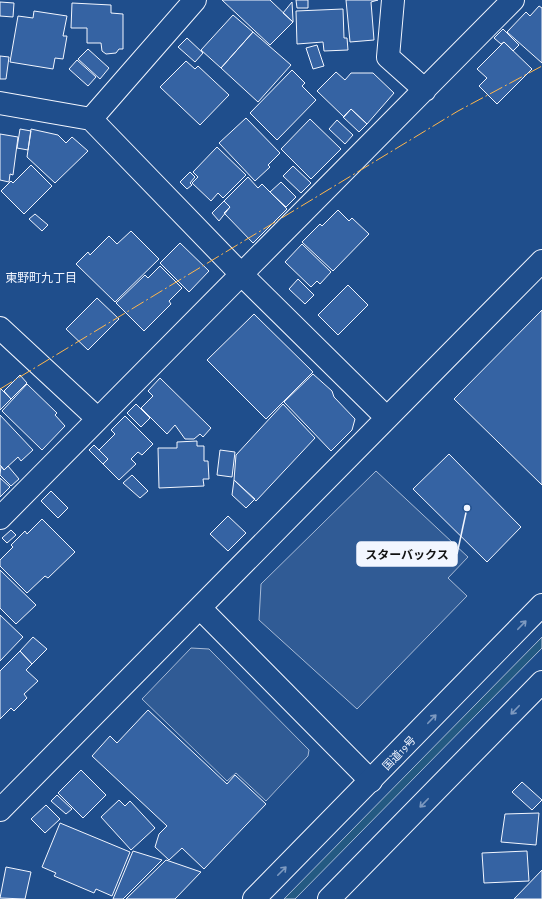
<svg xmlns="http://www.w3.org/2000/svg" width="542" height="899" font-family="'Alegreya Sans','Noto Sans JP',sans-serif">
<style>
.green{fill:#245a82;stroke:#a8bbd7}
.parking{fill:#305b95;stroke:#a8bbd7}
.building{fill:#3563a3;stroke:#f2f6ff}
.lines{fill:none;stroke-linecap:round;stroke-linejoin:round}
.street-casing{stroke:#f2f6ff;stroke-width:24}
.highway-casing{stroke:#f2f6ff;stroke-width:24}
.street{stroke:#1f4e8c;stroke-width:22}
.highway{stroke:#1f4e8c;stroke-width:22}
.power{stroke:#ffb74d;stroke-width:1;stroke-dasharray:14 3 2 3;stroke-linecap:butt}
.oneway{stroke:#7e9ac0}
.labels{text-anchor:middle;stroke-width:3;stroke-linejoin:round;paint-order:stroke}
.street-label{font-size:11px;fill:#f2f6ff;stroke:#1f4e8c}
.neighbourhood-label{font-size:12px;fill:#f2f6ff;stroke:#1f4e8c}
.leader{fill:none;stroke:#f2f6ff;stroke-width:1.5}
.callout-dot{fill:#f2f6ff;stroke:#1f4e8c;stroke-width:1.5}
.callout{fill:#f2f6ff;stroke:#f2f6ff;stroke-width:1.5}
.callout-label{font-size:12px;text-anchor:middle;font-weight:bold;fill:#111}
</style>
<rect width="100%" height="100%" fill="#1f4e8c"/>
<path class="green" d="M 542,637 L 542,648 L 295,899 L 284,899 Z"/>
<path class="parking" d="M 376,471 L 468,557 L 448,578 L 467,596 L 357,709 L 259,620 L 261,584 Z
M 191,648 L 209,649 L 309,750 L 308,756 L 266,801 L 236,773 L 227,781 L 142,699 Z"/>
<path class="building" d="M 222,0 L 270,0 L 293,22 L 270,45 Z
M 296,0 L 308,0 L 308,8 L 297,8 Z
M 346,0 L 378,0 L 371,2 L 374,40 L 350,42 Z
M 0,2 L 14,3 L 13,17 L 0,16 Z
M 292,2 L 293,20 L 293,22 L 283,13 Z
M 72,3 L 111,5 L 111,13 L 123,14 L 123,49 L 119,49 L 116,53 L 106,54 L 102,51 L 101,43 L 87,43 L 87,28 L 71,28 Z
M 539,6 L 542,8 L 542,63 L 507,32 L 526,12 L 530,16 Z
M 343,9 L 344,38 L 347,38 L 348,50 L 324,51 L 323,42 L 297,44 L 296,11 Z
M 34,11 L 67,16 L 63,36 L 67,36 L 63,59 L 55,58 L 53,69 L 10,62 L 18,16 L 33,18 Z
M 233,15 L 253,32 L 221,68 L 201,50 Z
M 503,29 L 519,45 L 513,51 L 504,42 L 501,44 L 494,38 Z
M 253,32 L 291,65 L 258,102 L 221,68 Z
M 187,38 L 203,53 L 195,62 L 178,47 Z
M 504,42 L 532,69 L 497,104 L 479,86 L 487,78 L 477,69 Z
M 317,45 L 324,66 L 313,69 L 306,48 Z
M 88,49 L 109,68 L 100,79 L 78,59 Z
M 0,56 L 9,57 L 6,79 L 0,79 Z
M 77,60 L 96,77 L 88,86 L 69,69 Z
M 186,61 L 195,69 L 198,66 L 229,95 L 200,125 L 160,87 Z
M 292,70 L 305,83 L 302,86 L 316,100 L 277,140 L 250,113 Z
M 336,72 L 345,80 L 351,73 L 373,73 L 394,93 L 367,124 L 351,109 L 344,117 L 317,91 Z
M 351,109 L 367,124 L 359,132 L 343,117 Z
M 246,118 L 280,153 L 268,165 L 270,167 L 255,181 L 219,143 Z
M 310,119 L 341,149 L 311,179 L 281,149 Z
M 337,120 L 353,135 L 345,144 L 329,129 Z
M 20,129 L 31,131 L 28,150 L 17,148 Z
M 31,129 L 58,135 L 66,143 L 72,137 L 88,151 L 55,183 L 27,157 Z
M 0,134 L 18,137 L 13,175 L 10,174 L 9,182 L 0,180 Z
M 217,147 L 246,175 L 223,198 L 218,193 L 211,201 L 192,183 L 198,177 L 193,172 Z
M 31,165 L 52,186 L 24,214 L 1,191 L 11,181 L 13,183 Z
M 293,166 L 311,183 L 301,193 L 283,176 Z
M 190,172 L 195,177 L 190,183 L 192,185 L 187,189 L 180,182 Z
M 248,177 L 258,188 L 262,184 L 287,209 L 253,243 L 224,213 L 230,207 L 224,201 Z
M 281,182 L 296,197 L 286,207 L 270,192 Z
M 224,201 L 230,207 L 219,221 L 212,213 Z
M 338,210 L 349,221 L 352,218 L 369,234 L 333,271 L 302,242 L 320,224 L 322,226 Z
M 35,214 L 48,225 L 42,231 L 29,219 Z
M 131,231 L 159,259 L 115,302 L 76,264 L 88,252 L 90,255 L 109,236 L 117,244 Z
M 180,243 L 209,271 L 189,292 L 160,263 Z
M 302,244 L 331,272 L 320,284 L 317,281 L 311,287 L 285,262 Z
M 160,266 L 182,288 L 169,301 L 171,304 L 144,331 L 116,303 L 145,275 L 148,278 Z
M 298,279 L 314,295 L 305,304 L 289,289 Z
M 348,285 L 368,305 L 338,335 L 318,315 Z
M 97,298 L 119,319 L 88,350 L 66,329 Z
M 542,310 L 542,485 L 454,399 Z
M 254,314 L 313,372 L 266,419 L 207,360 Z
M 313,374 L 332,391 L 334,397 L 355,419 L 352,430 L 331,451 L 284,402 Z
M 20,375 L 27,383 L 11,399 L 4,391 Z
M 160,378 L 211,428 L 203,437 L 200,434 L 194,439 L 185,439 L 175,425 L 167,434 L 141,408 L 153,396 L 148,391 Z
M 27,384 L 57,413 L 55,415 L 65,426 L 42,450 L 2,411 Z
M 0,388 L 11,399 L 0,410 Z
M 136,404 L 150,418 L 141,427 L 127,413 Z
M 283,404 L 315,438 L 256,501 L 234,480 L 236,455 Z
M 0,415 L 33,450 L 21,461 L 18,457 L 4,470 L 0,465 Z
M 125,416 L 153,444 L 142,455 L 138,452 L 131,459 L 136,464 L 119,480 L 103,464 L 108,459 L 99,450 L 115,434 L 111,430 Z
M 197,441 L 197,446 L 204,446 L 204,461 L 208,461 L 209,479 L 203,479 L 204,486 L 159,488 L 158,448 L 177,448 L 177,442 Z
M 94,445 L 108,459 L 103,464 L 89,450 Z
M 220,450 L 235,452 L 232,477 L 217,475 Z
M 449,454 L 521,527 L 487,562 L 413,489 Z
M 1,466 L 4,470 L 8,466 L 19,479 L 11,486 L 0,475 Z
M 132,475 L 148,491 L 140,498 L 123,483 Z
M 0,478 L 10,487 L 0,497 Z
M 234,480 L 255,499 L 246,508 L 232,495 Z
M 51,491 L 68,508 L 58,518 L 41,501 Z
M 228,516 L 246,533 L 228,551 L 210,534 Z
M 42,519 L 75,552 L 48,578 L 45,576 L 27,593 L 0,566 L 0,560 L 13,547 L 11,545 L 25,531 L 27,534 Z
M 11,530 L 16,535 L 7,543 L 2,538 Z
M 0,570 L 36,605 L 16,624 L 0,608 Z
M 0,615 L 23,637 L 0,661 Z
M 33,637 L 47,649 L 32,664 L 20,651 Z
M 20,651 L 32,664 L 26,670 L 38,681 L 24,694 L 27,698 L 14,711 L 11,708 L 0,719 L 0,671 Z
M 148,710 L 227,784 L 235,775 L 266,804 L 204,869 L 182,848 L 169,860 L 155,847 L 159,834 L 167,826 L 92,756 L 110,736 L 117,743 Z
M 81,770 L 106,795 L 83,818 L 58,793 Z
M 522,782 L 542,800 L 532,810 L 512,792 Z
M 57,795 L 72,809 L 66,814 L 51,801 Z
M 119,800 L 125,806 L 130,801 L 155,828 L 131,850 L 101,817 Z
M 46,805 L 60,819 L 45,833 L 31,819 Z
M 539,813 L 536,845 L 501,842 L 505,814 Z
M 60,823 L 130,852 L 112,896 L 96,889 L 94,893 L 54,876 L 56,873 L 42,867 Z
M 133,851 L 162,860 L 123,899 L 113,899 Z
M 527,851 L 529,881 L 484,883 L 482,853 Z
M 166,860 L 201,872 L 175,899 L 126,899 Z
M 6,867 L 31,872 L 25,899 L 0,898 Z
M 542,870 L 542,899 L 514,899 Z"/>
<g class="lines">
<defs>
<path id="street" d="M 393,0 L 388,57 L 425,90
M 0,103 L 91,119 L 241,274 L 387,418
M 91,119 L 195,0
M 0,328 L 98,419
M 0,518 L 513,0
M 200,608 L 371,781
M 0,810 L 542,261"/>
<path id="highway" d="M 254,899 L 542,605
M 329,899 L 542,682"/>
</defs>
<use href="#street" class="street-casing"/>
<use href="#highway" class="highway-casing"/>
<use href="#street" class="street"/>
<use href="#highway" class="highway"/>
<path class="power" d="M 0,389 L 458,111 L 542,66"/>
</g>
<defs><path id="oneway-shaft" d="M-6 0H5M1.5-3L5.5 0L1.5 3" fill="none" stroke-width="1.6" stroke-linecap="round" stroke-linejoin="round"/></defs>
<g class="oneway">
<use href="#oneway-shaft" transform="translate(522 625) rotate(-46)"/>
<use href="#oneway-shaft" transform="translate(515 710) rotate(134)"/>
<use href="#oneway-shaft" transform="translate(432 719) rotate(-46)"/>
<use href="#oneway-shaft" transform="translate(424 803) rotate(134)"/>
<use href="#oneway-shaft" transform="translate(282 871) rotate(-45)"/>
</g>
<g class="labels">
<g class="street-label">
<text transform="translate(399 753) rotate(-46)" y="4">国道19号</text>
</g>
<g class="neighbourhood-label">
<text x="41" y="282">東野町九丁目</text>
</g>
</g>
<path class="leader" d="M467 508L457 554"/>
<circle class="callout-dot" cx="467" cy="508" r="4"/>
<rect class="callout" x="357" y="542" width="100" height="24" rx="4"/>
<g class="callout-label">
<text x="407" y="559">スターバックス</text>
</g>
</svg>
